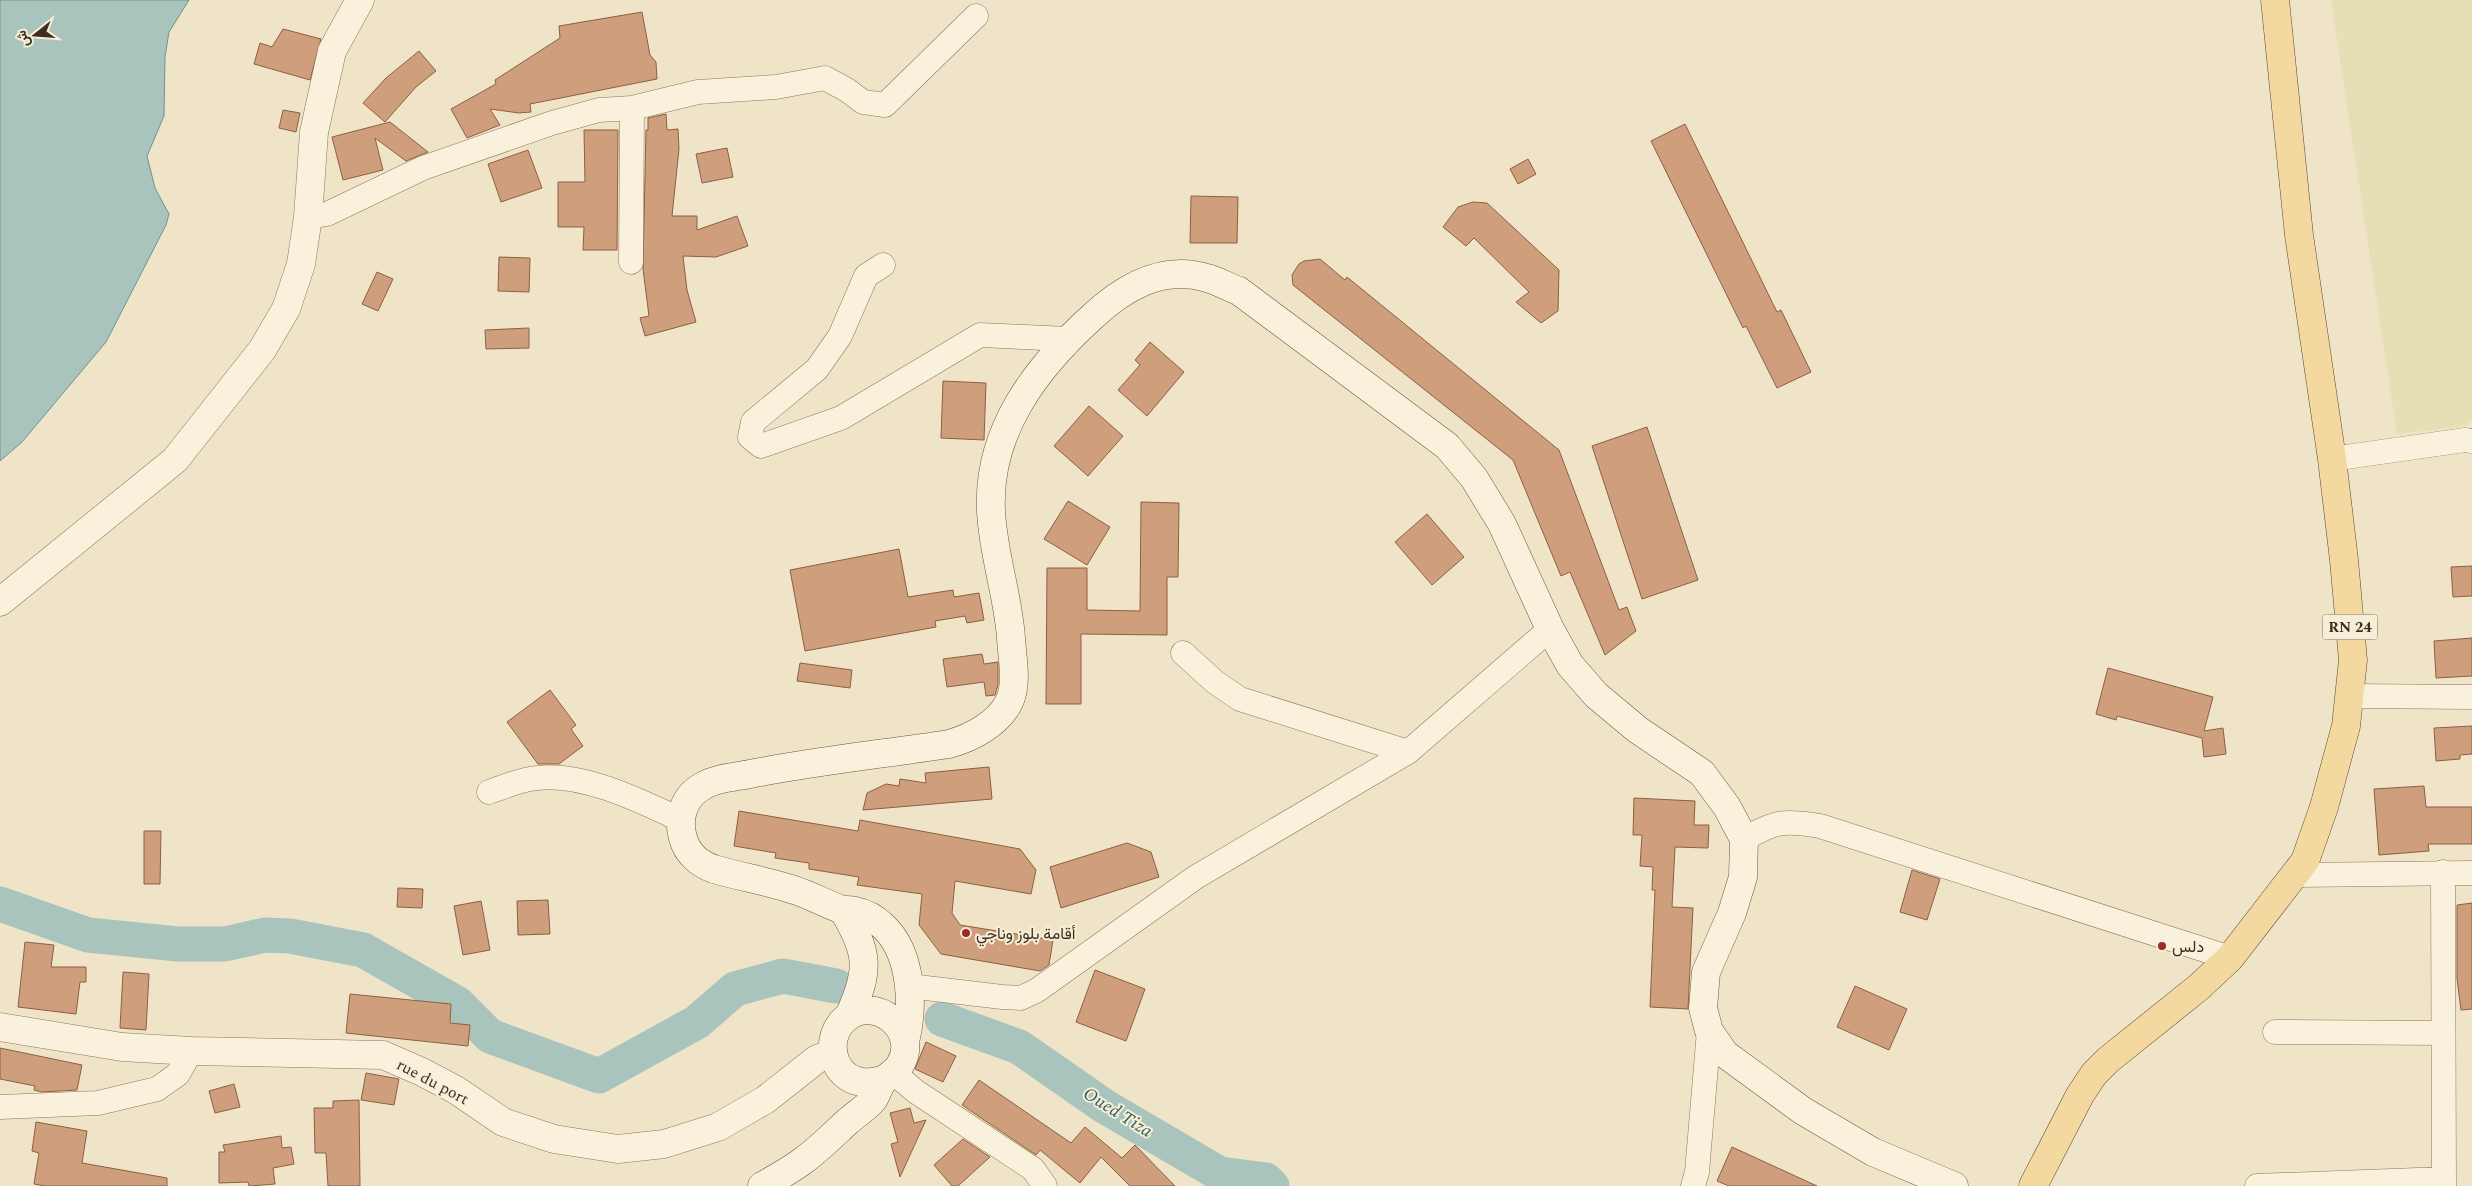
<svg xmlns="http://www.w3.org/2000/svg" width="2472" height="1186" font-family="Spectral,Vazirmatn,serif">
<style>
.farmland{fill:#e6deb5}
.water{fill:#a9c4bc;stroke:#6f938a}
.lines{fill:none;stroke-linecap:round;stroke-linejoin:round}
.river{stroke:#a9c4bc;stroke-width:35}
.building{fill:#cf9f7d;stroke:#8d5f41}
.minor-casing{stroke:#8d765c;stroke-width:25}
.tertiary-casing{stroke:#8d765c;stroke-width:29}
.secondary-casing{stroke:#6f573f;stroke-width:29}
.primary-casing{stroke:#5b4430;stroke-width:29}
.minor{stroke:#faf1dc;stroke-width:24}
.tertiary{stroke:#faf1dc;stroke-width:28}
.secondary{stroke:#faf1dc;stroke-width:28}
.primary{stroke:#f3d9a0;stroke-width:28}
.poi-dot{fill:#9e2a2b;stroke:#f7eed8;stroke-width:2}
.labels{text-anchor:middle;stroke-width:4;stroke-linejoin:round;paint-order:stroke}
.shield{fill:#f7eed8;stroke:#756857;stroke-width:1}
.shield-label{font-size:15px;font-weight:bold;fill:#3d2e20}
.poi-label{font-size:16px;fill:#3d2e20;stroke:#f7eed8;text-anchor:start}
.street-label{font-size:16px;fill:#3d2e20;stroke:#f7eed8}
.water-label{font-size:18px;font-style:italic;fill:#2f5d5a;stroke:#f7eed8}
</style>
<rect width="100%" height="100%" fill="#f0e4c8"/>
<path class="farmland" d="M 2331,0 L 2472,0 L 2472,421 L 2465,426 L 2397,434 Z"/>
<path class="water" d="M 0,0 L 189,0 L 169,32 L 165,57 L 164,116 L 147,156 L 155,188 L 169,214 L 166,225 L 106,342 L 22,442 L 0,461 Z"/>
<g class="lines">
<path class="river" d="M 0,904 L 88,935 L 178,944 L 225,944 L 265,935 L 290,936 L 363,950 L 458,1004 L 490,1036 L 599,1076 L 697,1022 L 735,989 L 783,976 L 836,986
M 942,1019 L 1019,1047 L 1104,1106 L 1220,1174 L 1266,1180 L 1272,1186"/>
</g>
<path class="building" d="M 642,12 L 650,55 L 656,62 L 657,79 L 530,104 L 531,112 L 519,113 L 490,109 L 500,125 L 467,138 L 451,109 L 496,84 L 495,80 L 560,38 L 559,26 Z
M 283,29 L 321,39 L 310,80 L 254,64 L 260,43 L 272,47 Z
M 419,51 L 436,71 L 416,87 L 385,122 L 363,103 L 386,78 Z
M 283,110 L 300,113 L 296,132 L 279,128 Z
M 666,114 L 667,130 L 678,129 L 679,149 L 672,216 L 697,216 L 697,230 L 737,216 L 748,246 L 716,257 L 683,256 L 687,290 L 696,322 L 645,336 L 640,318 L 649,316 L 643,269 L 646,130 L 648,130 L 648,118 Z
M 390,122 L 428,152 L 406,161 L 375,138 L 383,170 L 343,180 L 332,137 Z
M 1685,124 L 1777,312 L 1781,310 L 1811,372 L 1777,388 L 1746,326 L 1743,328 L 1651,141 Z
M 584,130 L 618,130 L 617,250 L 583,250 L 584,227 L 558,227 L 558,182 L 585,182 Z
M 727,148 L 733,177 L 702,183 L 696,154 Z
M 528,150 L 542,188 L 501,202 L 488,164 Z
M 1528,159 L 1536,174 L 1518,184 L 1510,169 Z
M 1191,196 L 1238,197 L 1237,243 L 1190,243 Z
M 1473,202 L 1487,203 L 1559,270 L 1558,311 L 1541,323 L 1516,302 L 1529,292 L 1474,238 L 1466,246 L 1443,227 L 1458,207 Z
M 499,257 L 530,258 L 529,292 L 498,291 Z
M 1320,259 L 1345,280 L 1347,277 L 1559,450 L 1619,610 L 1627,607 L 1636,631 L 1605,655 L 1570,572 L 1561,576 L 1513,460 L 1293,285 L 1292,275 L 1299,264 L 1304,261 Z
M 377,272 L 393,279 L 378,311 L 362,304 Z
M 529,328 L 529,348 L 486,349 L 485,330 Z
M 1150,342 L 1184,372 L 1147,416 L 1118,390 L 1140,365 L 1135,360 Z
M 943,381 L 986,383 L 984,440 L 941,438 Z
M 1089,406 L 1123,436 L 1088,476 L 1054,446 Z
M 1647,427 L 1698,580 L 1642,599 L 1592,446 Z
M 1068,501 L 1110,527 L 1087,565 L 1044,539 Z
M 1141,502 L 1179,503 L 1178,577 L 1167,577 L 1167,635 L 1081,634 L 1081,704 L 1046,704 L 1047,568 L 1087,568 L 1087,610 L 1140,611 Z
M 1427,514 L 1464,557 L 1432,585 L 1395,542 Z
M 899,549 L 908,597 L 953,590 L 954,597 L 979,593 L 984,620 L 967,623 L 965,616 L 935,621 L 936,627 L 805,651 L 790,570 Z
M 2472,566 L 2472,596 L 2453,597 L 2451,567 Z
M 2472,638 L 2472,676 L 2436,678 L 2434,641 Z
M 982,654 L 984,664 L 998,662 L 998,685 L 995,695 L 986,696 L 984,682 L 947,687 L 943,659 Z
M 800,663 L 852,670 L 850,688 L 797,681 Z
M 2108,668 L 2213,697 L 2204,731 L 2223,728 L 2226,754 L 2204,757 L 2202,738 L 2117,716 L 2116,720 L 2096,714 Z
M 550,690 L 576,725 L 571,729 L 583,746 L 559,764 L 538,764 L 507,722 Z
M 2472,726 L 2472,754 L 2460,755 L 2460,759 L 2436,761 L 2434,728 Z
M 989,767 L 992,799 L 863,810 L 867,793 L 886,784 L 899,786 L 900,779 L 926,783 L 925,773 Z
M 2424,786 L 2426,807 L 2472,807 L 2472,844 L 2428,844 L 2429,851 L 2379,855 L 2374,789 Z
M 1634,798 L 1695,801 L 1694,825 L 1709,825 L 1708,848 L 1675,847 L 1672,907 L 1693,908 L 1688,1009 L 1650,1007 L 1655,890 L 1652,890 L 1653,867 L 1640,866 L 1642,835 L 1633,835 Z
M 739,811 L 858,831 L 860,820 L 1020,849 L 1036,870 L 1031,894 L 955,881 L 952,913 L 960,925 L 1053,940 L 1049,965 L 1040,971 L 941,954 L 919,925 L 922,894 L 857,885 L 859,877 L 809,869 L 809,863 L 775,858 L 776,853 L 734,846 Z
M 144,831 L 161,831 L 160,884 L 144,884 Z
M 1127,843 L 1151,852 L 1159,877 L 1061,908 L 1050,867 Z
M 1912,870 L 1940,879 L 1927,920 L 1900,912 Z
M 398,888 L 423,889 L 422,908 L 397,907 Z
M 548,900 L 550,934 L 518,935 L 517,901 Z
M 481,901 L 490,950 L 463,955 L 454,906 Z
M 2472,903 L 2472,1009 L 2461,1010 L 2457,979 L 2457,905 Z
M 25,942 L 54,945 L 51,967 L 86,967 L 86,982 L 80,982 L 76,1014 L 18,1007 Z
M 1095,970 L 1145,989 L 1126,1041 L 1076,1022 Z
M 123,972 L 149,974 L 146,1030 L 120,1028 Z
M 1855,986 L 1907,1009 L 1889,1050 L 1837,1027 Z
M 350,994 L 451,1004 L 450,1023 L 470,1025 L 468,1046 L 346,1033 Z
M 926,1042 L 956,1056 L 943,1082 L 915,1069 Z
M 0,1048 L 82,1065 L 77,1090 L 42,1092 L 34,1090 L 35,1086 L 0,1079 Z
M 366,1073 L 399,1079 L 394,1105 L 361,1100 Z
M 979,1080 L 1071,1143 L 1085,1127 L 1122,1158 L 1135,1145 L 1175,1186 L 1130,1186 L 1101,1157 L 1080,1183 L 1040,1150 L 1036,1155 L 962,1105 Z
M 234,1084 L 240,1107 L 215,1113 L 209,1091 Z
M 359,1100 L 360,1186 L 328,1186 L 326,1153 L 315,1153 L 314,1108 L 333,1108 L 333,1101 Z
M 910,1108 L 914,1123 L 926,1120 L 900,1177 L 891,1144 L 898,1142 L 890,1113 Z
M 36,1122 L 87,1131 L 82,1163 L 167,1178 L 167,1186 L 45,1186 L 34,1184 L 39,1153 L 32,1151 Z
M 281,1136 L 282,1148 L 291,1147 L 294,1164 L 273,1168 L 275,1184 L 249,1186 L 248,1182 L 219,1183 L 219,1152 L 225,1152 L 223,1145 Z
M 963,1139 L 990,1157 L 958,1186 L 952,1186 L 934,1165 Z
M 1732,1147 L 1817,1186 L 1729,1186 L 1717,1181 Z"/>
<g class="lines">
<defs>
<path id="minor" d="M 308,217 L 327,214 L 423,168 L 552,123 L 599,110 L 632,108 L 698,92 L 776,87 L 825,78 L 847,90 L 863,102 L 885,105 L 976,16
M 631,262 L 632,108
M 883,265 L 866,276 L 840,336 L 817,369 L 753,422 L 750,437 L 761,446 L 841,418 L 980,335 L 1068,339
M 2332,459 L 2465,440 L 2472,441
M 1183,653 L 1215,682 L 1240,699 L 1408,752
M 2351,696 L 2472,697
M 489,792 C 504,787 521,779 537,778 C 582,772 641,801 681,820
M 1744,839 C 1776,821 1784,820 1820,826 L 2230,958
M 2443,872 L 2444,1186
M 2295,875 L 2472,873
M 909,986 L 1002,997 L 1021,998 L 1036,991 L 1196,877 L 1408,752 L 1550,629
M 2275,1032 L 2443,1033
M 894,1073 L 915,1091 L 1033,1169 L 1045,1186
M 0,1107 L 98,1103 L 157,1089 L 178,1074 L 191,1051
M 1693,1186 L 1697,1172 L 1709,1031
M 2257,1186 L 2444,1179"/>
<path id="tertiary" d="M 0,602 L 175,460 L 262,350 L 286,309 L 301,264 L 308,217 L 314,132 L 332,51 L 360,0
M 0,1027 L 122,1047 L 191,1051 L 383,1055 L 422,1072 L 456,1090 L 503,1122 L 554,1139 L 618,1149 L 664,1144 L 718,1127 L 765,1100 L 817,1059 L 833,1053"/>
<path id="secondary" d="M 843,910 C 869,953 870,970 849,1016
M 905,1042 C 914,1006 912,954 884,927 C 876,919 866,913 855,911 C 850,909 845,911 840,909 C 824,903 810,895 794,890 C 768,881 740,877 714,869 C 699,864 687,853 683,838 C 677,818 684,796 703,786 C 716,778 735,777 750,774 C 816,761 883,754 949,744 C 971,738 998,724 1009,702 C 1018,684 1012,657 1011,638 C 1008,595 993,554 991,511 C 987,431 1036,368 1092,317 C 1123,288 1162,264 1207,278 C 1218,281 1228,287 1239,291 L 1447,446 L 1474,478 L 1502,524 L 1550,629 L 1570,665 L 1596,695 L 1638,730 L 1702,773 L 1727,807 L 1744,839 L 1743,877 L 1732,913 L 1706,972 L 1703,1008 L 1709,1031 L 1725,1054 L 1803,1111 L 1873,1152 L 1954,1186
M 762,1186 C 776,1178 791,1170 804,1160 C 819,1149 833,1135 847,1122 C 855,1115 866,1108 873,1100 C 877,1094 879,1085 884,1080 C 890,1074 896,1072 900,1065 C 921,1030 874,993 845,1019 C 825,1037 830,1073 857,1081 C 866,1084 874,1082 883,1080"/>
<path id="primary" d="M 2033,1186 L 2080,1095 L 2094,1074 L 2108,1060 L 2199,987 L 2230,958 L 2305,861 L 2324,807 L 2346,726 L 2353,660 L 2344,560 L 2332,459 L 2299,235 L 2275,0"/>
</defs>
<use href="#minor" class="minor-casing"/>
<use href="#tertiary" class="tertiary-casing"/>
<use href="#secondary" class="secondary-casing"/>
<use href="#primary" class="primary-casing"/>
<use href="#minor" class="minor"/>
<use href="#tertiary" class="tertiary"/>
<use href="#secondary" class="secondary"/>
<use href="#primary" class="primary"/>
</g>
<g class="poi-dot">
<circle cx="966" cy="933" r="5"/>
<circle cx="2162" cy="946" r="5"/>
</g>
<g class="labels">
<rect class="shield" x="2322.5" y="614.5" width="55" height="25" rx="4"/>
<g class="shield-label">
<text x="2350" y="632">RN 24</text>
</g>
<g class="poi-label">
<text x="976" y="939">أقامة بلوز وناجي</text>
<text x="2172" y="952">دلس</text>
</g>
<g class="street-label">
<text transform="translate(433 1081) rotate(28)" y="6">rue du port</text>
</g>
<g class="water-label">
<text transform="translate(1118 1112) rotate(32)" y="6">Oued Tiza</text>
</g>
</g>
<g transform="translate(35 35) rotate(253)" stroke="#f7eed8" stroke-width="4" paint-order="stroke">
<path d="M0-4L9 19L0 12L-9 19Z" fill="#3d2e20"/>
<text y="-8" font-size="14" font-weight="bold" text-anchor="middle" fill="#3d2e20">ش</text>
</g>
</svg>
